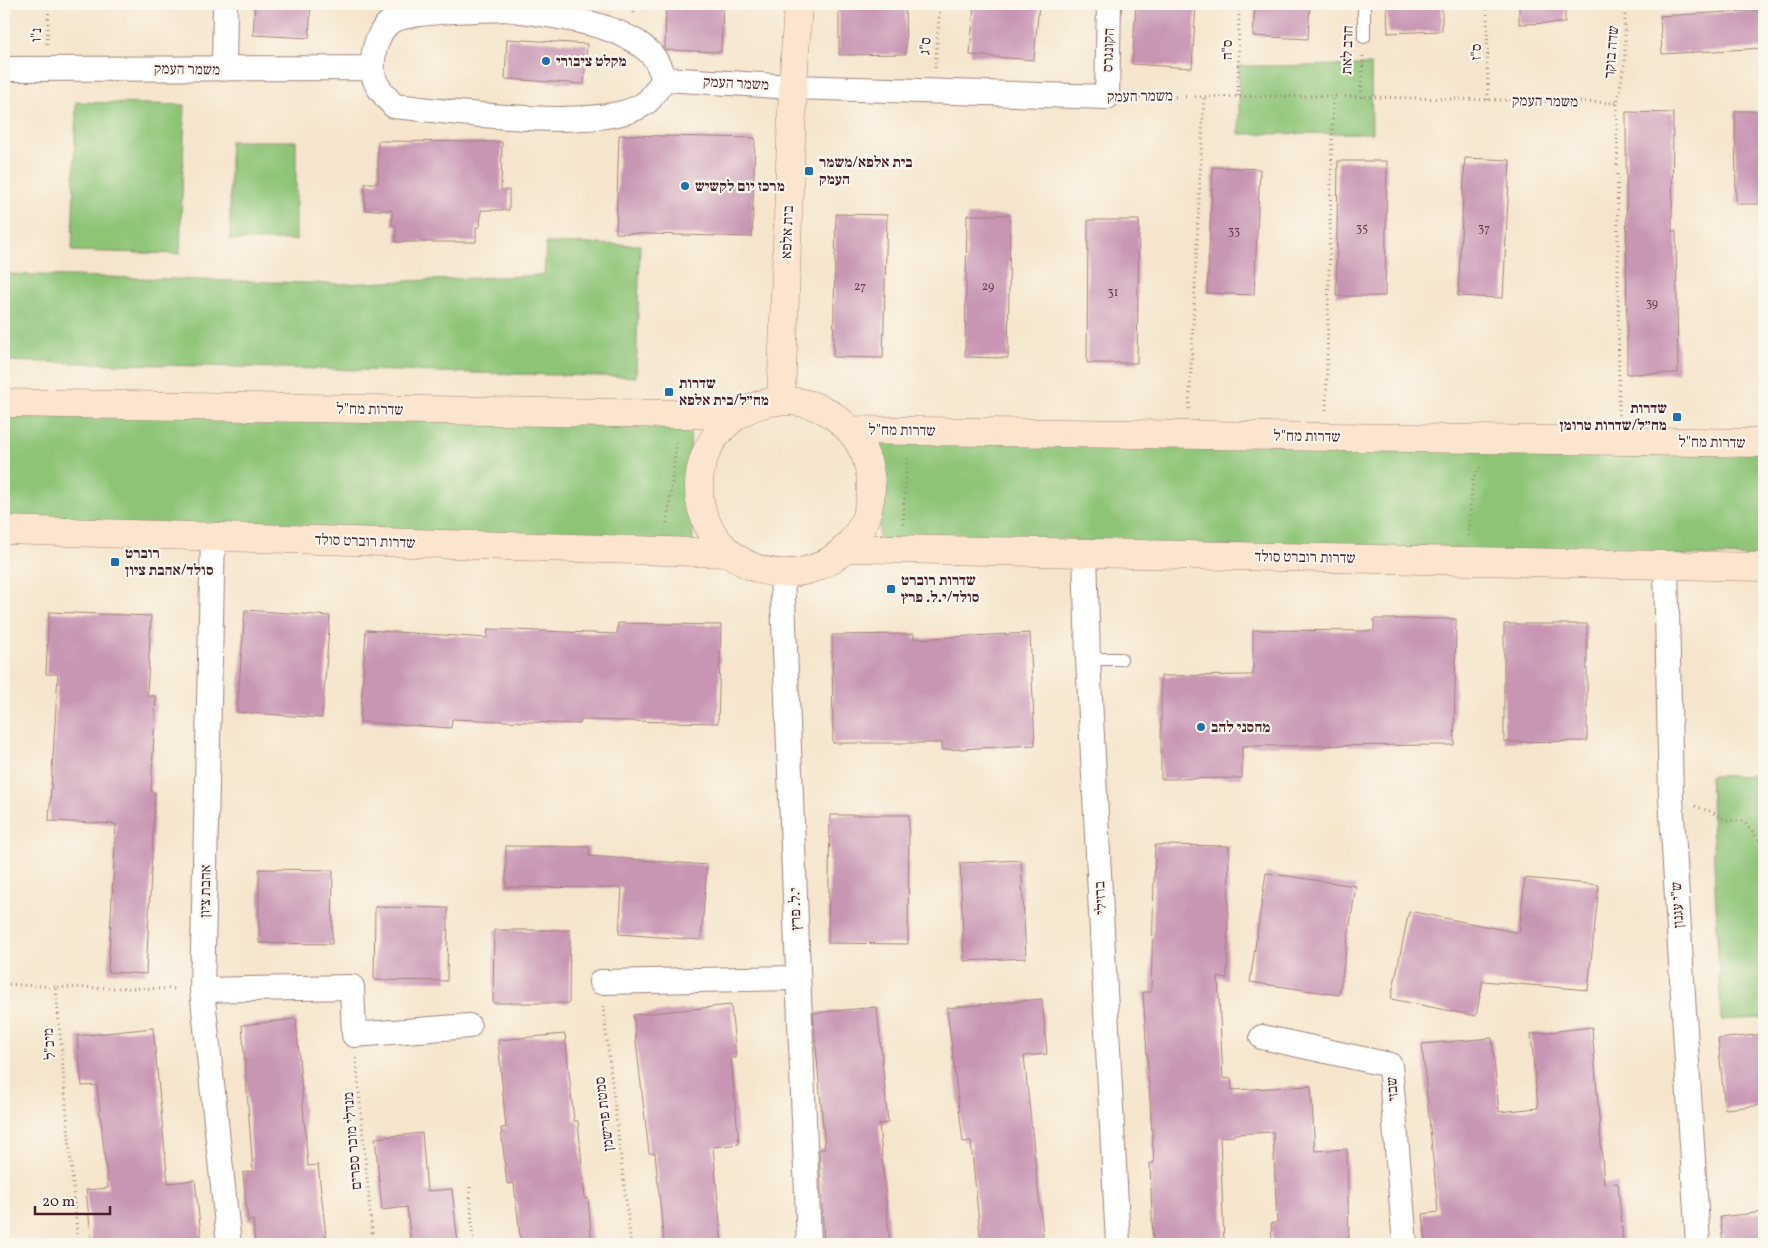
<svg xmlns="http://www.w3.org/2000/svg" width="1768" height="1248" font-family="Vollkorn,'Frank Ruhl Libre',serif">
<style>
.green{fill:#8dc476;stroke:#6c7250}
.building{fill:#c895b3}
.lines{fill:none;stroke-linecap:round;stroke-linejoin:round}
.lane-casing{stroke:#a0827c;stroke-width:14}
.street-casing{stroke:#a0827c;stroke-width:26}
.secondary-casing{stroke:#a0827c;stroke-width:29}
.path{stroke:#a0827c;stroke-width:3;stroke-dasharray:1 4;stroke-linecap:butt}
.lane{stroke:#fff;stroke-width:12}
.street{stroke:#fff;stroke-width:24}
.secondary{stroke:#fbe5cf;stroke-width:28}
.poi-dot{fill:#1f6fb2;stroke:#fbf7ec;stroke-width:2}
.labels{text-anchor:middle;stroke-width:4.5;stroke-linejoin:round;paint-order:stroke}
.number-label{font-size:12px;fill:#6a3c4d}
.street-label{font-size:15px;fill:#4a1f2b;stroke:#fbf7ec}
.poi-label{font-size:15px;font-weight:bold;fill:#4a1f2b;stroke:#fbf7ec;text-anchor:start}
</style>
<rect width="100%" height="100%" fill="#fbf7ec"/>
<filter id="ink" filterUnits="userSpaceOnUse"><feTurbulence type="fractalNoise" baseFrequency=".02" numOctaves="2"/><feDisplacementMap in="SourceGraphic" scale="10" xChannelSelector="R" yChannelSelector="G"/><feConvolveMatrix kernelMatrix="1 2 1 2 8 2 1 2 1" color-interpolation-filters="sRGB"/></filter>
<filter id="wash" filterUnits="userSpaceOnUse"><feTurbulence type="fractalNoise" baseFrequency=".0096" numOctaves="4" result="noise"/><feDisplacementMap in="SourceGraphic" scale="20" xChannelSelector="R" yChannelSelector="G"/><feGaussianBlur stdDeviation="1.12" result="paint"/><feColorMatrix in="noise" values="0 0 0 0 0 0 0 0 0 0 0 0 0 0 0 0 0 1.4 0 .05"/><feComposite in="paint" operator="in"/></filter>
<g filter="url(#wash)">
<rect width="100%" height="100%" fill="#f5e5cc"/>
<path class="green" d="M 1371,65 L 1372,133 L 1239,134 L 1239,66 Z
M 76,102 L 185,105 L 180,254 L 72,251 Z
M 230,141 L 296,141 L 296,240 L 230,240 Z
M 546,243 L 640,245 L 636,377 L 4,361 L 4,274 L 340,284 L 544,275 Z
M 4,404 L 690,421 L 693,543 L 4,522 Z
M 881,439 L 1764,449 L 1764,557 L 879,539 Z
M 1764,775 L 1764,1018 L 1721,1020 L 1710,776 Z"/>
<g id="blocks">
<path class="building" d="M 255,4 L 311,4 L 309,38 L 253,35 Z
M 666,4 L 723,4 L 721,52 L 665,50 Z
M 839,4 L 905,4 L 906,54 L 839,55 Z
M 974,4 L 1039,4 L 1034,60 L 970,55 Z
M 1136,4 L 1196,4 L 1192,68 L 1132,64 Z
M 1255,4 L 1310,4 L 1308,39 L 1253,36 Z
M 1387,4 L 1442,4 L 1442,31 L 1388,33 Z
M 1519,4 L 1565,4 L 1565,23 L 1519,24 Z
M 1764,10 L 1764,48 L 1662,54 L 1660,16 Z
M 507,39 L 587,44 L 584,84 L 505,79 Z
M 1735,111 L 1764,111 L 1764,204 L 1736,204 Z
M 1626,112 L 1673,113 L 1672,231 L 1676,231 L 1678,373 L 1627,374 Z
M 619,135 L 755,138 L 752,237 L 616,233 Z
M 378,141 L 502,142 L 501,190 L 509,190 L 509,210 L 481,210 L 480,227 L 476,227 L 476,242 L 396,242 L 396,225 L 392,225 L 392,210 L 365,210 L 365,183 L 378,183 Z
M 1465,158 L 1510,160 L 1503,298 L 1458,296 Z
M 1338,161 L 1387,161 L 1385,296 L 1336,296 Z
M 1213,167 L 1260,169 L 1254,295 L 1207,293 Z
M 836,214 L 887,215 L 883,358 L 833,357 Z
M 967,215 L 1010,215 L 1008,358 L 965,357 Z
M 1088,220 L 1139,220 L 1137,363 L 1087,363 Z
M 245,610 L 330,616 L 322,718 L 237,712 Z
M 49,612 L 151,616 L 147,696 L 156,696 L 151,792 L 155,792 L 146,974 L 108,972 L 116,824 L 49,821 L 58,674 L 46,674 Z
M 1374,619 L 1456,619 L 1454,745 L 1242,746 L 1242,778 L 1161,779 L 1161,676 L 1253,675 L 1253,630 L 1374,631 Z
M 618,623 L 721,625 L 718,723 L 581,720 L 580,724 L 452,719 L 451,728 L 360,722 L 366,630 L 487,638 L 488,629 L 617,634 Z
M 1504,624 L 1587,624 L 1587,741 L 1504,742 Z
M 1030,633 L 1035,745 L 942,750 L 942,743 L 833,743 L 832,635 L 914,634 L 914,639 Z
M 830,815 L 909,815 L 908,944 L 828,943 Z
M 1155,845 L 1229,846 L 1227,979 L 1218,977 L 1223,1079 L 1231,1078 L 1232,1090 L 1311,1086 L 1315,1151 L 1347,1149 L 1349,1244 L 1272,1244 L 1271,1223 L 1277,1223 L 1273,1132 L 1234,1134 L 1234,1136 L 1220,1137 L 1224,1244 L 1153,1244 L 1150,1163 L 1154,1163 L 1143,992 L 1151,992 Z
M 506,846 L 589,847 L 589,856 L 707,865 L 701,940 L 619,934 L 622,888 L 506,887 Z
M 1021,860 L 1026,958 L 964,961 L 960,863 Z
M 259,869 L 333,870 L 332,944 L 259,943 Z
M 1266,873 L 1356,886 L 1339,995 L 1250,982 Z
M 1525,878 L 1599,885 L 1588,990 L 1483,981 L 1476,1016 L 1391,999 L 1409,911 L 1519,933 Z
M 375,907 L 448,908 L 447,981 L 374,980 Z
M 494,930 L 570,930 L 569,1003 L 493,1003 Z
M 1042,999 L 1047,1054 L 1024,1056 L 1044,1244 L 981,1244 L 971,1141 L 963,1142 L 947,1008 Z
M 731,1005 L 736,1058 L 731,1058 L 739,1144 L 713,1147 L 722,1244 L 664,1244 L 655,1153 L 649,1153 L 633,1015 Z
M 877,1007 L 888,1123 L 879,1124 L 890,1244 L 824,1244 L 819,1149 L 825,1149 L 813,1013 Z
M 296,1019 L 308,1166 L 318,1165 L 327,1244 L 255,1244 L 253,1220 L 248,1221 L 243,1173 L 253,1171 L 242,1025 Z
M 1592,1027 L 1604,1184 L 1618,1183 L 1623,1242 L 1602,1244 L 1426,1244 L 1423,1214 L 1438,1212 L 1422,1044 L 1492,1038 L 1499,1112 L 1538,1108 L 1531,1034 Z
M 153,1028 L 168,1183 L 195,1180 L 202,1244 L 92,1244 L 86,1190 L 108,1188 L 97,1085 L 82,1086 L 77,1036 Z
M 565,1034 L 574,1121 L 578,1121 L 585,1199 L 588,1198 L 592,1244 L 521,1244 L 514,1183 L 507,1184 L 501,1128 L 506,1128 L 498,1040 Z
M 1764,1034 L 1764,1105 L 1725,1109 L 1718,1039 Z
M 422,1133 L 427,1191 L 452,1189 L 458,1244 L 411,1244 L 407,1207 L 382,1210 L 375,1138 Z
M 1764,1212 L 1764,1244 L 1723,1244 L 1720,1217 Z"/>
</g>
</g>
<g filter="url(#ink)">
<use href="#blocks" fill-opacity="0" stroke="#a0827c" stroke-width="1"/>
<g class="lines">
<defs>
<path id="lane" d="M 1364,4 L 1364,37
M 1088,659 L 1121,659"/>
<path id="street" d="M 506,9 C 548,15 623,22 652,55 C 658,61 661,72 664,79 C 659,86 654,95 648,101 C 610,135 447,111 394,106 C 377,87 369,80 374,53 C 375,44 381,29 389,23 C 405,10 483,10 506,9 Z
M 4,69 L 371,68
M 224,69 L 225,4
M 664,79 L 793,87 L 1107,97 L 1109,4
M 213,537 L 202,990 L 229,1244
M 1085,552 L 1088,659 L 1118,1244
M 1666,565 L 1671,798 L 1698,1244
M 782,574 L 809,1244
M 601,982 L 798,978
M 202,990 L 352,987 L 354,1035 L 469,1026
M 1262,1037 L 1390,1065 L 1405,1244"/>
<path id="secondary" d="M 781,400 L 793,87 L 798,4
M699 487a86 86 0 1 1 172 0a86 86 0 1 1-172 0Z
M 4,403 L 737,415
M 850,430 L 1764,443
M 4,530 L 727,553
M 847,548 L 1764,567"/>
</defs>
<use href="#lane" class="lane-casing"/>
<use href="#street" class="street-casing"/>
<use href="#secondary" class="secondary-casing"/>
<path class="path" d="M 1487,4 L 1488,100
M 634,13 L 635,4
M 47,44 L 49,4
M 935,68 L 940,4
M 1238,96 L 1239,4
M 1130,97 L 1333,96 L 1617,103
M 1361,97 L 1363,55
M 1189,409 L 1204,96
M 1326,410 L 1333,96
M 1619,415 L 1617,103 L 1625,60 L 1625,4
M 7,504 L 7,428
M 667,523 L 677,439
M 903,524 L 907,456
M 1468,536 L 1473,478 L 1482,465
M 1695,806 L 1712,812 L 1725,820 L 1743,821 L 1764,846
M 4,984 L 56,987
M 603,1006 L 631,1244
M 356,1058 L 373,1244
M 470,1187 L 473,1244
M 78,1244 L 56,987 L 177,989"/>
<use href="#lane" class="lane"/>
<use href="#street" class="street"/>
<use href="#secondary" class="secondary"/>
</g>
</g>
<g class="poi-dot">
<circle cx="546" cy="61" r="5"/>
<rect x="804" y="166" width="10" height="10" rx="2.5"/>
<circle cx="685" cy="186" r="5"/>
<rect x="664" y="387" width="10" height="10" rx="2.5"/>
<rect x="1672" y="412" width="10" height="10" rx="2.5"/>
<rect x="110" y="557" width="10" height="10" rx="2.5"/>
<rect x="886" y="584" width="10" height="10" rx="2.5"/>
<circle cx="1201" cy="727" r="5"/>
</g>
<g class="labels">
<g class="number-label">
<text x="1362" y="232">35</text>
<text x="1484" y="232">37</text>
<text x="1234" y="235">33</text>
<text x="860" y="290">27</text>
<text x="988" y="290">29</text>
<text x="1113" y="296">31</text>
<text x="1652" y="307">39</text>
</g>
<g class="street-label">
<text transform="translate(36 35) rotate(-88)" y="5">נ"ו</text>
<text transform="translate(925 46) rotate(-85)" y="5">ס"ג</text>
<text transform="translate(1108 50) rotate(-88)" y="5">הקונגרס</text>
<text transform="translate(1227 50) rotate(-90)" y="5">ס"ה</text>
<text transform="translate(1347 50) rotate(-88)" y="5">חרב לאת</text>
<text transform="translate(1476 52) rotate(-90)" y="5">ס"ז</text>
<text transform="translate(1611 52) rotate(-85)" y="5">שדה בוקר</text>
<text transform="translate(187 69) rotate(1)" y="5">משמר העמק</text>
<text transform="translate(736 83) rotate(3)" y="5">משמר העמק</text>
<text transform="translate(1140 96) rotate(-1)" y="5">משמר העמק</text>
<text transform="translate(1545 101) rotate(1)" y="5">משמר העמק</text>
<text transform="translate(787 232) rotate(-88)" y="5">בית אלפא</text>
<text transform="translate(370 409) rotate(1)" y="5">שדרות מח"ל</text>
<text transform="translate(902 430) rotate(1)" y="5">שדרות מח"ל</text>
<text transform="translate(1307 436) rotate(1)" y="5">שדרות מח"ל</text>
<text transform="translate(1712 442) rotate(1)" y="5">שדרות מח"ל</text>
<text transform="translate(365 541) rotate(2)" y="5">שדרות רוברט סולד</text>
<text transform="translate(1305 557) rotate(1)" y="5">שדרות רוברט סולד</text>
<text transform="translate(205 891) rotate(-89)" y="5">אהבת ציון</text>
<text transform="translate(1100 898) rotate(-93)" y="5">ברזילי</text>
<text transform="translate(1677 905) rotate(-93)" y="5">ש"י עגנון</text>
<text transform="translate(795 909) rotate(-92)" y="5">י.ל. פרץ</text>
<text transform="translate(49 1044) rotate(-95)" y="5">מיכ"ל</text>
<text transform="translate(1392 1089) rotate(-95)" y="5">שבזי</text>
<text transform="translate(604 1114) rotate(-97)" y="5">סמטת פרישמן</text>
<text transform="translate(352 1141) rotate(-95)" y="5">מנדלי מוכר ספרים</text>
</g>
<g class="poi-label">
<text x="556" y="66">מקלט ציבורי</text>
<text x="819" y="167">בית אלפא/משמר<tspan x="819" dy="17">העמק</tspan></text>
<text x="695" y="191">מרכז יום לקשיש</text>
<text x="679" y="388">שדרות<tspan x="679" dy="17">מח״ל/בית אלפא</tspan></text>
<text x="1667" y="413" text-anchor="end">שדרות<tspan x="1667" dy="17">מח״ל/שדרות טרומן</tspan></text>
<text x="125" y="558">רוברט<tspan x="125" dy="17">סולד/אהבת ציון</tspan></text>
<text x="901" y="585">שדרות רוברט<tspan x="901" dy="17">סולד/י.ל. פרץ</tspan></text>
<text x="1211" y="732">מחסני להב</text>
</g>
</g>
<rect width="1768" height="1248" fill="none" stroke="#fbf7ec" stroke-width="20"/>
<path d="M35 1206v8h75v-8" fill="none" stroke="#4a1f2b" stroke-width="2.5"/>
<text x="42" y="1206" font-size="15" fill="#4a1f2b" stroke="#fbf7ec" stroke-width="4" paint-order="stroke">20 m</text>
</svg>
